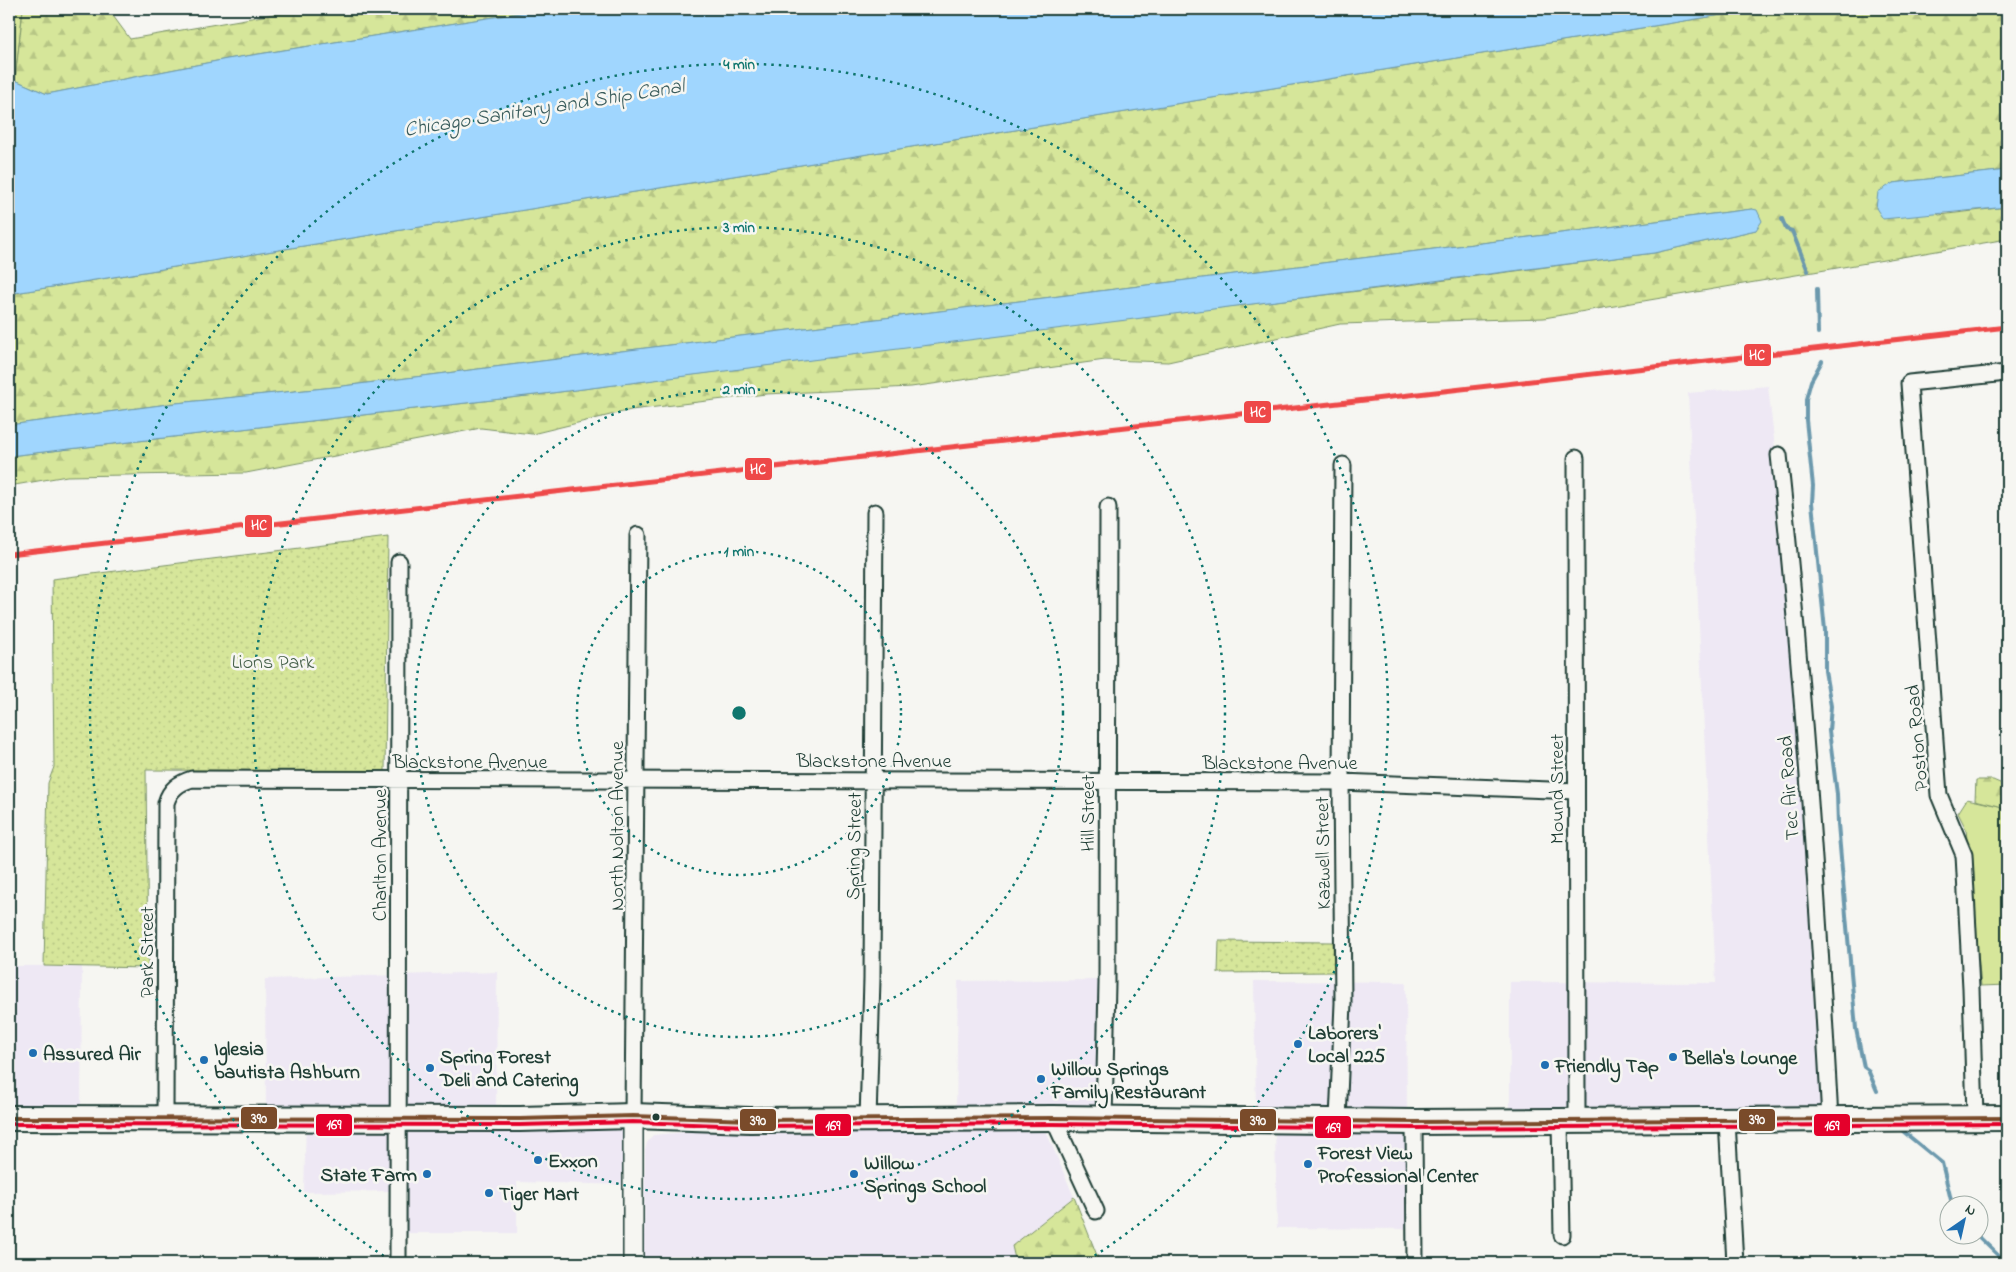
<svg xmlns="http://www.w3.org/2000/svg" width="2016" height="1272" font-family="'Indie Flower',sans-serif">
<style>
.built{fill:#eee8f4}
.green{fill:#d6e69a;stroke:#7a9267}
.forest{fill:url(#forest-firs);stroke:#7a9267}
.park{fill:url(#park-dots);stroke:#7a9267}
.water{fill:#a0d6fe;stroke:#6c99ad}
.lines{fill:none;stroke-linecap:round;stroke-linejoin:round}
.stream{stroke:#6c99ad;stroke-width:4}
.minor-casing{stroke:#1f3d34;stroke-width:19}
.tertiary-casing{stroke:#1f3d34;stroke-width:22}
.primary-casing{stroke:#1f3d34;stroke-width:28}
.minor{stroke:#f6f6f2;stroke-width:15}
.tertiary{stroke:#f6f6f2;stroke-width:19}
.primary{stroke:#f6f6f2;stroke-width:24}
.bus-1-casing{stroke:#f6f6f2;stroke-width:8}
.bus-2-casing{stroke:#f6f6f2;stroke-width:8}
.bus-1{stroke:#7a4b2a;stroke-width:4}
.bus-2{stroke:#e4002b;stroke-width:4}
.rail-1-casing{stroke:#f6f6f2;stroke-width:9}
.rail-1{stroke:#ee4848;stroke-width:5}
.ring{fill:none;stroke:#0f766e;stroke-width:2.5;stroke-dasharray:2.5 5}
.poi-dot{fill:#1f6fb2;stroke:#f6f6f2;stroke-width:2}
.bus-dot{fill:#1f3d34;stroke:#f6f6f2;stroke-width:2}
.labels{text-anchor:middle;stroke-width:5;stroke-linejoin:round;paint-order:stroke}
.park-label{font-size:20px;fill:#445f48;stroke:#f6f6f2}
.street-label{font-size:20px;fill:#1f3d34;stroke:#f6f6f2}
.poi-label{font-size:20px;font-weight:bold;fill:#1f3d34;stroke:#f6f6f2;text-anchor:start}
.water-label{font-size:21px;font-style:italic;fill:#395c5c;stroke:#f6f6f2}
.centre{fill:#0f766e;stroke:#f6f6f2;stroke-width:2.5}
.ring-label{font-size:15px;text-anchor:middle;font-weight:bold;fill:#0f766e;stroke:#f6f6f2;stroke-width:5;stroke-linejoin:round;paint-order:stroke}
.line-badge{stroke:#f6f6f2;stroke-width:2}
.badge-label{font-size:14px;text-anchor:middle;font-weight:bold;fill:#fff}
</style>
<defs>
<pattern id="forest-firs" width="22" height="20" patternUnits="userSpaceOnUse" patternTransform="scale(1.25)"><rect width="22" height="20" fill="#d6e69a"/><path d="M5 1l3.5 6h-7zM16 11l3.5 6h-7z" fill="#b7c685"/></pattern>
<pattern id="park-dots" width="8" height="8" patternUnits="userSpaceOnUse" patternTransform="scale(1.25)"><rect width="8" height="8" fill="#d6e69a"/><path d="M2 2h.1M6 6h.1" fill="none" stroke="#b7c685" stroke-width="1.8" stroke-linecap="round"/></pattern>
</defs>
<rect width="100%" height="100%" fill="#f6f6f2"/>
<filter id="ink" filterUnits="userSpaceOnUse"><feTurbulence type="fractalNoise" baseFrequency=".02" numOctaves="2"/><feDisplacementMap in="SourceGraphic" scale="10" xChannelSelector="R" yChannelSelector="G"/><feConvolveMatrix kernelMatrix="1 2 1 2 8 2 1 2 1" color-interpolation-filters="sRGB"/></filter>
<g filter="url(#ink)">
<path class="built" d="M 1768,386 L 1781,501 L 1831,1116 L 1510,1118 L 1510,982 L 1716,983 L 1688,393 Z
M 9,966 L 82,966 L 81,1115 L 9,1114 Z
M 497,972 L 496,1114 L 266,1116 L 265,979 Z
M 1102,980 L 1106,1116 L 956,1116 L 958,981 Z
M 1254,981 L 1406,982 L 1407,1118 L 1411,1229 L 1277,1228 L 1275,1127 L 1256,1117 Z
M 630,1119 L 629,1185 L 517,1182 L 517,1233 L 398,1233 L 398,1191 L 304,1192 L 306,1121 Z
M 1045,1129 L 1074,1197 L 1012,1246 L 1016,1263 L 644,1263 L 645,1151 L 647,1143 L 653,1135 L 709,1130 Z"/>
<path class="green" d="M 9,9 L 23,9 L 15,80 L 9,81 Z
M 1967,799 L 1999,806 L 2007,811 L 2007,985 L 1981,986 L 1966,829 L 1958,813 Z"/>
<path class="forest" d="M 23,9 L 108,9 L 130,39 L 303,9 L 545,9 L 227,59 L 47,94 L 15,80 Z
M 1758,9 L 2007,9 L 2007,170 L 1893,183 L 1939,215 L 2007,207 L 2007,239 L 1544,318 L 1340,324 L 1168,362 L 1105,360 L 911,387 L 766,394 L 631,410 L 532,434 L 481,428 L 246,473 L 67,476 L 9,486 L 9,456 L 544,394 L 1102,322 L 1400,286 L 1654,253 L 1756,230 L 1752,209 L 335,387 L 176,403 L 9,425 L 9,294 Z
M 1976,780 L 1993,780 L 2007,786 L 2007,811 L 1999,806 L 1975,800 Z
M 1074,1197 L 1100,1263 L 1016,1263 L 1012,1246 Z"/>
<path class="park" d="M 388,537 L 385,771 L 146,770 L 148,968 L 44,966 L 48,783 L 54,767 L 52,579 Z
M 1219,941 L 1333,942 L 1334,972 L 1218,973 Z"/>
<path class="water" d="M 545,9 L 1758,9 L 9,294 L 9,81 L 15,80 L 47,94 L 227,59 Z
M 2007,170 L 2007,207 L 1883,219 L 1876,208 L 1878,192 L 1893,183 Z
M 1752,209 L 1757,210 L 1762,221 L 1756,230 L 1654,253 L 544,394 L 9,456 L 9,425 L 176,403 L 335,387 Z"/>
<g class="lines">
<path class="stream" d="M 1782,219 L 1786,229 L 1792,231 L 1808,271
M 1817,289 L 1818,333
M 1822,361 L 1811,381 L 1806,399 L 1806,420 L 1813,486 L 1812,503 L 1825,630 L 1825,671 L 1831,706 L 1829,731 L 1837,794 L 1838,824 L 1856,1029 L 1864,1067 L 1868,1070 L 1877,1091
M 1899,1128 L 1942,1163 L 1952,1204
M 1976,1234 L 2006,1263"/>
<defs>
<path id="minor" d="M 1779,455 C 1803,676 1818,898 1830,1119
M 1576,458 L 1577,1120
M 633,1116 L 638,535
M 1975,1116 L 1971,988 L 1964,855 L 1939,795 L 1909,383 L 2007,373
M 1053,1118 L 1096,1211
M 165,1119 L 166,803 C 170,789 179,783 192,779 L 1341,782 L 1576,791
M 1104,1119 L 1107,983 L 1108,507
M 868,1120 L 872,979 L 875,512
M 1338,1120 L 1343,1003 L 1341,782 L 1343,465
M 1560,1121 L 1562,1235
M 1727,1121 L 1735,1263
M 1414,1122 L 1415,1263
M 398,1263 L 399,562"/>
<path id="tertiary" d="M 633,1263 L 633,1116"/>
<path id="primary" d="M 9,1118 L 520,1119 L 633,1116 L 750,1120 L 1053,1118 L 1414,1122 L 2007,1118"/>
</defs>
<use href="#minor" class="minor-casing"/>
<use href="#tertiary" class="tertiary-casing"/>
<use href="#primary" class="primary-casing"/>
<use href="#minor" class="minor"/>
<use href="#tertiary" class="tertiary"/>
<use href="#primary" class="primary"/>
<defs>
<path id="bus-1" d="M 9,1118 L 520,1119 L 633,1116 L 750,1120 L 1053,1118 L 1414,1122 L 2007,1118"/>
<path id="bus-2" d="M 9,1124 L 520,1125 L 633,1122 L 750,1126 L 1053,1124 L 1414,1128 L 2007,1124"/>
</defs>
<use href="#bus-1" class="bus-1-casing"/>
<use href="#bus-2" class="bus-2-casing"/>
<use href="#bus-1" class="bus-1"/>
<use href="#bus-2" class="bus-2"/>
<defs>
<path id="rail-1" d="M 9,554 L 2007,327"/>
</defs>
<use href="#rail-1" class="rail-1-casing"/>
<use href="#rail-1" class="rail-1"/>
</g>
</g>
<g class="ring">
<circle cx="739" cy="713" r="162"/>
<circle cx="739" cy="713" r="324"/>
<circle cx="739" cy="713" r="486"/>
<path d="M390 1260A649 649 0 1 1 1088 1260"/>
</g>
<g class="poi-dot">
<circle cx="1298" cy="1044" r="5"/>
<circle cx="33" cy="1053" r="5"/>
<circle cx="1673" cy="1057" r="5"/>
<circle cx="204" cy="1060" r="5"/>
<circle cx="1545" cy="1065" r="5"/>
<circle cx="430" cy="1068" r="5"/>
<circle cx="1041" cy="1079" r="5"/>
<circle cx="538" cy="1160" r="5"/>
<circle cx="1308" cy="1164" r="5"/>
<circle cx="427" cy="1174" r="5"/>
<circle cx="854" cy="1174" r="5"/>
<circle cx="489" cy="1193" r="5"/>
</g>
<circle class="bus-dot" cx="656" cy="1117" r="4.5"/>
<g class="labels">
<g class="park-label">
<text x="273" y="668">Lions Park</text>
</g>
<g class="street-label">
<text transform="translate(1916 738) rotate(-95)" y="7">Poston Road</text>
<text x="874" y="767">Blackstone Avenue</text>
<text x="470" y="768">Blackstone Avenue</text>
<text x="1280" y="769">Blackstone Avenue</text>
<text transform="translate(1788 788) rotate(-94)" y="7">Tec Air Road</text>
<text transform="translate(1556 789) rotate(-90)" y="7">Mound Street</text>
<text transform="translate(1087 813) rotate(-90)" y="7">Hill Street</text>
<text transform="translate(616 826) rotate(-90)" y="7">North Nolton Avenue</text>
<text transform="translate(853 846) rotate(-89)" y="7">Spring Street</text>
<text transform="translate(1322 853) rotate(-91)" y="7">Kazwell Street</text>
<text transform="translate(379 855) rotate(-90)" y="7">Charlton Avenue</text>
<text transform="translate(146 952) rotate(-90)" y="7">Park Street</text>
</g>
<g class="poi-label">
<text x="1308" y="1039">Laborers'<tspan x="1308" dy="23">Local 225</tspan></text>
<text x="214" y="1055">Iglesia<tspan x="214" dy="23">bautista Ashburn</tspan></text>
<text x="43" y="1060">Assured Air</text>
<text x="440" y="1063">Spring Forest<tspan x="440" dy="23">Deli and Catering</tspan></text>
<text x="1683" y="1064">Bella's Lounge</text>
<text x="1555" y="1072">Friendly Tap</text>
<text x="1051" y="1075">Willow Springs<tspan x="1051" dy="23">Family Restaurant</tspan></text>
<text x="1318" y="1159">Forest View<tspan x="1318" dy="23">Professional Center</tspan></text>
<text x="548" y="1167">Exxon</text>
<text x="864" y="1169">Willow<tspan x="864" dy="23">Springs School</tspan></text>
<text x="417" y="1181" text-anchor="end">State Farm</text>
<text x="499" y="1200">Tiger Mart</text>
</g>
<g class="water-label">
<text transform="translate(544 107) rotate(-9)" y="7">Chicago Sanitary and Ship Canal</text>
</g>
</g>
<circle cx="739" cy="713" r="8" class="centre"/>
<g class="ring-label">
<text x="739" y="69">4 min</text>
<text x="739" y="232">3 min</text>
<text x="739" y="394">2 min</text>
<text x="739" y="556">1 min</text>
</g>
<g class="line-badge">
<rect x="1743" y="343" width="29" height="24" rx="5" fill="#ee4848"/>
<rect x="1243" y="400" width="29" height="24" rx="5" fill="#ee4848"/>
<rect x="744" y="457" width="29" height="24" rx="5" fill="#ee4848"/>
<rect x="244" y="514" width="29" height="24" rx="5" fill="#ee4848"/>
<rect x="240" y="1106" width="38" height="24" rx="5" fill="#7a4b2a"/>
<rect x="1738" y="1108" width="38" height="24" rx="5" fill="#7a4b2a"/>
<rect x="739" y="1108" width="38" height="24" rx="5" fill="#7a4b2a"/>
<rect x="1239" y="1108" width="38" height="24" rx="5" fill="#7a4b2a"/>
<rect x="315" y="1113" width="38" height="24" rx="5" fill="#e4002b"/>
<rect x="1813" y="1113" width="38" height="24" rx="5" fill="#e4002b"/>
<rect x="814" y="1113" width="38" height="24" rx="5" fill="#e4002b"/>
<rect x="1314" y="1115" width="38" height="24" rx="5" fill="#e4002b"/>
</g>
<g class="badge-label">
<text x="1757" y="360">HC</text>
<text x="1258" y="417">HC</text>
<text x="758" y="474">HC</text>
<text x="259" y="530">HC</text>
<text x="259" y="1123">390</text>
<text x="1757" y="1124">390</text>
<text x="758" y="1125">390</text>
<text x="1258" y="1125">390</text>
<text x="334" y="1129">169</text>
<text x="1832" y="1130">169</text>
<text x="833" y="1130">169</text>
<text x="1333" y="1132">169</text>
</g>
<rect width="2016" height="1272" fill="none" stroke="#f6f6f2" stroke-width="30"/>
<rect x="15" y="15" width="1986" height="1242" fill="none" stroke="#1f3d34" stroke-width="2" filter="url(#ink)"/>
<g transform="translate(1964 1220) rotate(34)"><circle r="24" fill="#f6f6f2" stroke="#a0aca6"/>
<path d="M0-4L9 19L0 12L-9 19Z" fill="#1f6fb2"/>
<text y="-8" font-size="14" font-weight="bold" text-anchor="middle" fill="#1f3d34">N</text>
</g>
</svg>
